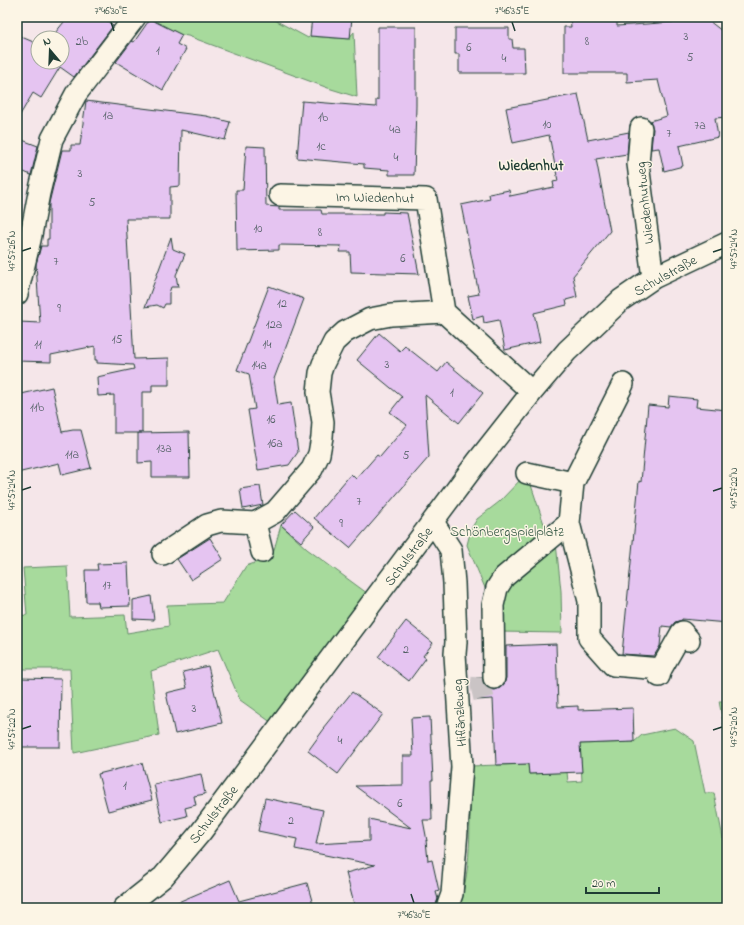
<svg xmlns="http://www.w3.org/2000/svg" width="744" height="925" font-family="'Indie Flower',sans-serif">
<style>
.green{fill:#a7da9c;stroke:#638c68}
.building{fill:#e5c4f1;stroke:#1f3d34}
.lines{fill:none;stroke-linecap:round;stroke-linejoin:round}
.street-tunnel{stroke:#cac4c5;stroke-width:21;stroke-dasharray:21 10;stroke-linecap:butt}
.street-casing{stroke:#1f3d34;stroke-width:24}
.street{stroke:#fcf5e5;stroke-width:21}
.ticks{fill:none;stroke:#1f3d34;stroke-width:1.5}
.labels{text-anchor:middle;stroke-width:3;stroke-linejoin:round;paint-order:stroke}
.number-label{font-size:12px;fill:#505f63}
.street-label{font-size:14px;fill:#1f3d34;stroke:#fcf5e5}
.park-label{font-size:14px;fill:#3a5c49;stroke:#fcf5e5}
.neighbourhood-label{font-size:15px;font-weight:bold;fill:#1f3d34;stroke:#fcf5e5}
.neatline{fill:none;stroke:#1f3d34;stroke-width:1.5}
.ticks-label{font-size:10px;text-anchor:middle;fill:#1f3d34}
</style>
<rect width="100%" height="100%" fill="#f5e6e9"/>
<filter id="ink" filterUnits="userSpaceOnUse"><feTurbulence type="fractalNoise" baseFrequency=".025" numOctaves="2"/><feDisplacementMap in="SourceGraphic" scale="8" xChannelSelector="R" yChannelSelector="G"/><feConvolveMatrix kernelMatrix="1 2 1 2 8 2 1 2 1" color-interpolation-filters="sRGB"/></filter>
<g filter="url(#ink)">
<path class="green" d="M 151,17 L 264,17 L 273,19 L 308,38 L 310,36 L 348,39 L 354,32 L 357,97 L 328,88 L 188,36 L 182,35 L 150,19 Z
M 527,473 L 547,533 L 485,588 L 467,545 L 471,529 L 477,519 L 499,502 Z
M 281,525 L 307,549 L 375,599 L 279,728 L 240,700 L 218,649 L 151,671 L 159,735 L 74,753 L 70,669 L 17,669 L 17,616 L 27,615 L 23,568 L 67,566 L 70,617 L 125,615 L 127,633 L 169,626 L 167,605 L 223,603 L 246,566 L 272,557 Z
M 556,543 L 561,591 L 562,633 L 499,632 L 507,586 Z
M 719,701 L 727,701 L 727,743 Z
M 675,728 L 694,741 L 705,793 L 714,793 L 727,858 L 727,908 L 458,908 C 474,867 469,810 470,766 L 528,764 L 529,774 L 567,772 L 568,782 L 582,781 L 580,744 L 634,742 L 642,735 Z"/>
<path class="building" d="M 68,17 L 103,17 L 113,26 L 74,77 L 60,67 L 41,98 L 33,93 L 17,120 L 17,35 L 38,44 L 38,62 L 62,62 L 62,38 L 51,38 Z
M 312,17 L 352,17 L 350,39 L 310,36 Z
M 570,17 L 617,17 L 617,26 L 674,22 L 678,17 L 704,17 L 727,35 L 727,117 L 715,118 L 718,137 L 679,146 L 683,166 L 664,171 L 659,148 L 651,149 L 653,129 L 650,121 L 667,116 L 658,80 L 627,82 L 627,73 L 564,73 L 564,27 L 571,27 Z
M 150,19 L 182,35 L 177,44 L 186,49 L 163,90 L 116,62 L 132,41 L 134,42 Z
M 378,27 L 416,27 L 416,106 L 414,175 L 389,175 L 389,170 L 364,168 L 364,164 L 297,158 L 302,101 L 376,107 L 376,100 L 378,100 Z
M 455,28 L 509,28 L 509,39 L 512,39 L 513,48 L 524,48 L 525,73 L 459,73 L 459,54 L 455,54 Z
M 578,94 L 588,140 L 629,132 L 627,154 L 596,159 L 610,231 L 573,276 L 577,297 L 566,300 L 567,305 L 534,313 L 540,342 L 505,350 L 499,320 L 484,323 L 483,316 L 473,319 L 468,296 L 479,294 L 461,205 L 490,199 L 489,194 L 509,190 L 510,196 L 554,187 L 553,182 L 558,181 L 549,135 L 513,143 L 506,108 Z
M 86,101 L 206,116 L 230,122 L 225,140 L 181,130 L 180,186 L 170,187 L 170,219 L 126,219 L 134,359 L 169,358 L 169,385 L 152,385 L 152,392 L 142,392 L 142,433 L 114,433 L 114,395 L 98,396 L 97,377 L 134,369 L 133,365 L 97,363 L 97,360 L 95,360 L 95,346 L 51,355 L 51,362 L 17,361 L 19,322 L 40,323 L 36,264 L 41,246 L 47,246 L 47,239 L 49,239 L 49,203 L 62,150 L 71,150 L 71,145 L 80,145 Z
M 17,138 L 38,146 L 31,175 L 17,169 Z
M 246,146 L 265,147 L 266,206 L 279,207 L 279,210 L 321,210 L 322,214 L 383,214 L 383,212 L 407,213 L 419,274 L 351,272 L 350,252 L 340,252 L 341,246 L 279,245 L 279,250 L 237,251 L 236,190 L 243,190 Z
M 171,237 L 173,249 L 185,254 L 176,275 L 178,287 L 171,287 L 169,293 L 169,304 L 165,304 L 163,308 L 157,305 L 145,307 Z
M 269,286 L 304,299 L 274,379 L 278,405 L 291,403 L 298,452 L 289,465 L 258,470 L 248,410 L 255,409 L 249,374 L 237,370 Z
M 379,333 L 400,351 L 405,346 L 438,372 L 446,362 L 483,393 L 459,423 L 425,395 L 429,457 L 350,548 L 314,518 L 351,474 L 356,479 L 377,455 L 380,457 L 407,425 L 390,412 L 402,397 L 357,360 Z
M 52,387 L 62,432 L 73,430 L 81,430 L 91,468 L 62,475 L 59,463 L 17,473 L 17,395 Z
M 669,396 L 697,399 L 696,407 L 727,410 L 727,623 L 682,619 L 682,620 L 675,622 L 671,627 L 662,626 L 660,646 L 654,656 L 622,654 L 639,481 L 641,482 L 648,405 L 668,407 Z
M 189,432 L 190,477 L 152,477 L 152,462 L 138,463 L 138,433 Z
M 260,486 L 263,505 L 243,509 L 240,489 Z
M 295,510 L 314,527 L 301,542 L 281,525 Z
M 210,538 L 223,559 L 191,580 L 177,559 Z
M 128,563 L 130,606 L 99,607 L 98,602 L 86,602 L 85,570 L 98,570 L 97,564 Z
M 151,596 L 154,620 L 133,619 L 133,600 Z
M 406,621 L 433,643 L 423,656 L 426,658 L 409,681 L 378,657 Z
M 556,644 L 558,707 L 578,706 L 578,710 L 633,708 L 634,742 L 580,744 L 582,772 L 529,774 L 528,764 L 496,765 L 493,699 L 477,700 L 476,678 L 482,678 L 484,684 L 489,689 L 495,690 L 500,688 L 504,684 L 506,678 L 506,646 Z
M 208,666 L 222,723 L 175,734 L 166,693 L 187,688 L 183,672 Z
M 21,678 L 61,679 L 60,747 L 20,747 Z
M 352,692 L 383,714 L 338,774 L 308,751 L 324,729 L 323,728 Z
M 430,717 L 433,780 L 431,780 L 432,820 L 423,820 L 427,841 L 426,840 L 428,861 L 432,860 L 439,891 L 436,892 L 438,899 L 435,908 L 355,908 L 346,873 L 375,865 L 295,849 L 297,839 L 258,831 L 265,798 L 323,810 L 316,844 L 369,841 L 369,819 L 411,828 L 355,786 L 403,785 L 403,756 L 413,756 L 411,718 Z
M 142,763 L 152,800 L 108,811 L 98,774 Z
M 201,774 L 205,794 L 194,796 L 196,805 L 185,808 L 187,816 L 162,822 L 154,784 Z
M 230,880 L 239,901 L 307,883 L 314,908 L 164,908 Z"/>
<g class="lines">
<path class="street-tunnel" d="M 482,678 L 481,686 L 484,699"/>
<defs>
<path id="street" d="M 641,128 L 638,164 L 653,278
M 280,195 L 426,199 L 444,312 L 532,392
M 17,294 L 30,240 L 39,193 L 52,139 L 76,94 L 135,17
M 527,473 L 573,483 L 569,523 L 589,601 L 589,638 L 613,665 L 661,669 L 659,676
M 573,483 L 623,384
M 433,522 L 451,550 L 454,583 L 456,642 L 455,654 L 462,767 L 452,894 L 447,908
M 255,523 L 262,552
M 163,554 L 207,525 L 221,521 L 255,523 L 275,512 L 312,469 L 319,454 L 322,437 L 323,422 L 318,392 L 320,373 L 323,364 L 334,342 L 345,332 L 370,319 L 391,315 L 444,312
M 661,669 L 682,632 L 689,640
M 494,678 L 493,605 L 497,588 L 504,577 L 569,523
M 124,908 L 163,877 L 201,832 L 477,462 L 532,392 L 567,351 L 621,300 L 653,278 L 727,243"/>
</defs>
<use href="#street" class="street-casing"/>
<use href="#street" class="street"/>
</g>
</g>
<path class="ticks" d="M 111,22 L 114,31M 512,22 L 515,31M 22,251 L 31,248M 713,252 L 722,249M 22,490 L 31,487M 713,491 L 722,488M 22,729 L 31,726M 713,730 L 722,727M 411,894 L 414,903"/>
<g class="labels">
<g class="number-label">
<text x="686" y="40">3</text>
<text x="82" y="45">2b</text>
<text x="587" y="45">8</text>
<text x="469" y="51">6</text>
<text x="158" y="54">1</text>
<text x="690" y="61">5</text>
<text x="504" y="62">4</text>
<text x="108" y="119">1a</text>
<text x="323" y="121">1b</text>
<text x="547" y="128">10</text>
<text x="700" y="129">7a</text>
<text x="395" y="133">4a</text>
<text x="669" y="137">7</text>
<text x="321" y="150">1c</text>
<text x="396" y="161">4</text>
<text x="80" y="177">3</text>
<text x="92" y="206">5</text>
<text x="258" y="232">10</text>
<text x="320" y="236">8</text>
<text x="403" y="262">6</text>
<text x="56" y="265">7</text>
<text x="282" y="307">12</text>
<text x="59" y="312">9</text>
<text x="274" y="328">12a</text>
<text x="117" y="343">15</text>
<text x="38" y="348">11</text>
<text x="267" y="348">14</text>
<text x="387" y="368">3</text>
<text x="259" y="369">14a</text>
<text x="452" y="396">1</text>
<text x="37" y="411">11b</text>
<text x="271" y="423">16</text>
<text x="275" y="447">16a</text>
<text x="164" y="452">13a</text>
<text x="72" y="458">11a</text>
<text x="406" y="459">5</text>
<text x="359" y="505">7</text>
<text x="341" y="527">9</text>
<text x="107" y="589">17</text>
<text x="406" y="653">2</text>
<text x="194" y="712">3</text>
<text x="340" y="744">4</text>
<text x="125" y="789">1</text>
<text x="400" y="807">6</text>
<text x="291" y="824">2</text>
</g>
<g class="street-label">
<text transform="translate(375 197) rotate(1)" y="5">Im Wiedenhut</text>
<text transform="translate(644 203) rotate(-96)" y="5">Wiedenhutweg</text>
<text transform="translate(665 275) rotate(-29)" y="5">Schulstraße</text>
<text transform="translate(408 556) rotate(-53)" y="5">Schulstraße</text>
<text transform="translate(459 713) rotate(-94)" y="5">Hiflänzleweg</text>
<text transform="translate(213 814) rotate(-52)" y="5">Schulstraße</text>
</g>
<g class="park-label">
<text x="507" y="536">Schönbergspielplatz</text>
</g>
<g class="neighbourhood-label">
<text x="531" y="170">Wiedenhut</text>
</g>
</g>
<rect width="744" height="925" fill="none" stroke="#fcf5e5" stroke-width="44"/>
<g transform="translate(50 50) rotate(341)"><circle r="19" fill="#fcf5e5" stroke="#a4ab9e"/>
<path d="M0-3L7 15L0 10L-7 15Z" fill="#1f3d34"/>
<text y="-6" font-size="11" font-weight="bold" text-anchor="middle" fill="#1f3d34">N</text>
</g>
<path d="M586 887v6h73v-6" fill="none" stroke="#1f3d34" stroke-width="2"/>
<text x="592" y="887" font-size="12" fill="#1f3d34" stroke="#fcf5e5" stroke-width="3" paint-order="stroke">20 m</text>
<rect x="22" y="22" width="700" height="881" class="neatline"/>
<g class="ticks-label">
<text x="111" y="14">7°46'30"E</text>
<text x="512" y="14">7°46'35"E</text>
<text transform="translate(733 249) rotate(-90)" y="4">47°57'24"N</text>
<text transform="translate(11 251) rotate(-90)" y="4">47°57'26"N</text>
<text transform="translate(733 488) rotate(-90)" y="4">47°57'22"N</text>
<text transform="translate(11 490) rotate(-90)" y="4">47°57'24"N</text>
<text transform="translate(733 727) rotate(-90)" y="4">47°57'20"N</text>
<text transform="translate(11 729) rotate(-90)" y="4">47°57'22"N</text>
<text x="414" y="918">7°46'30"E</text>
</g>
</svg>
